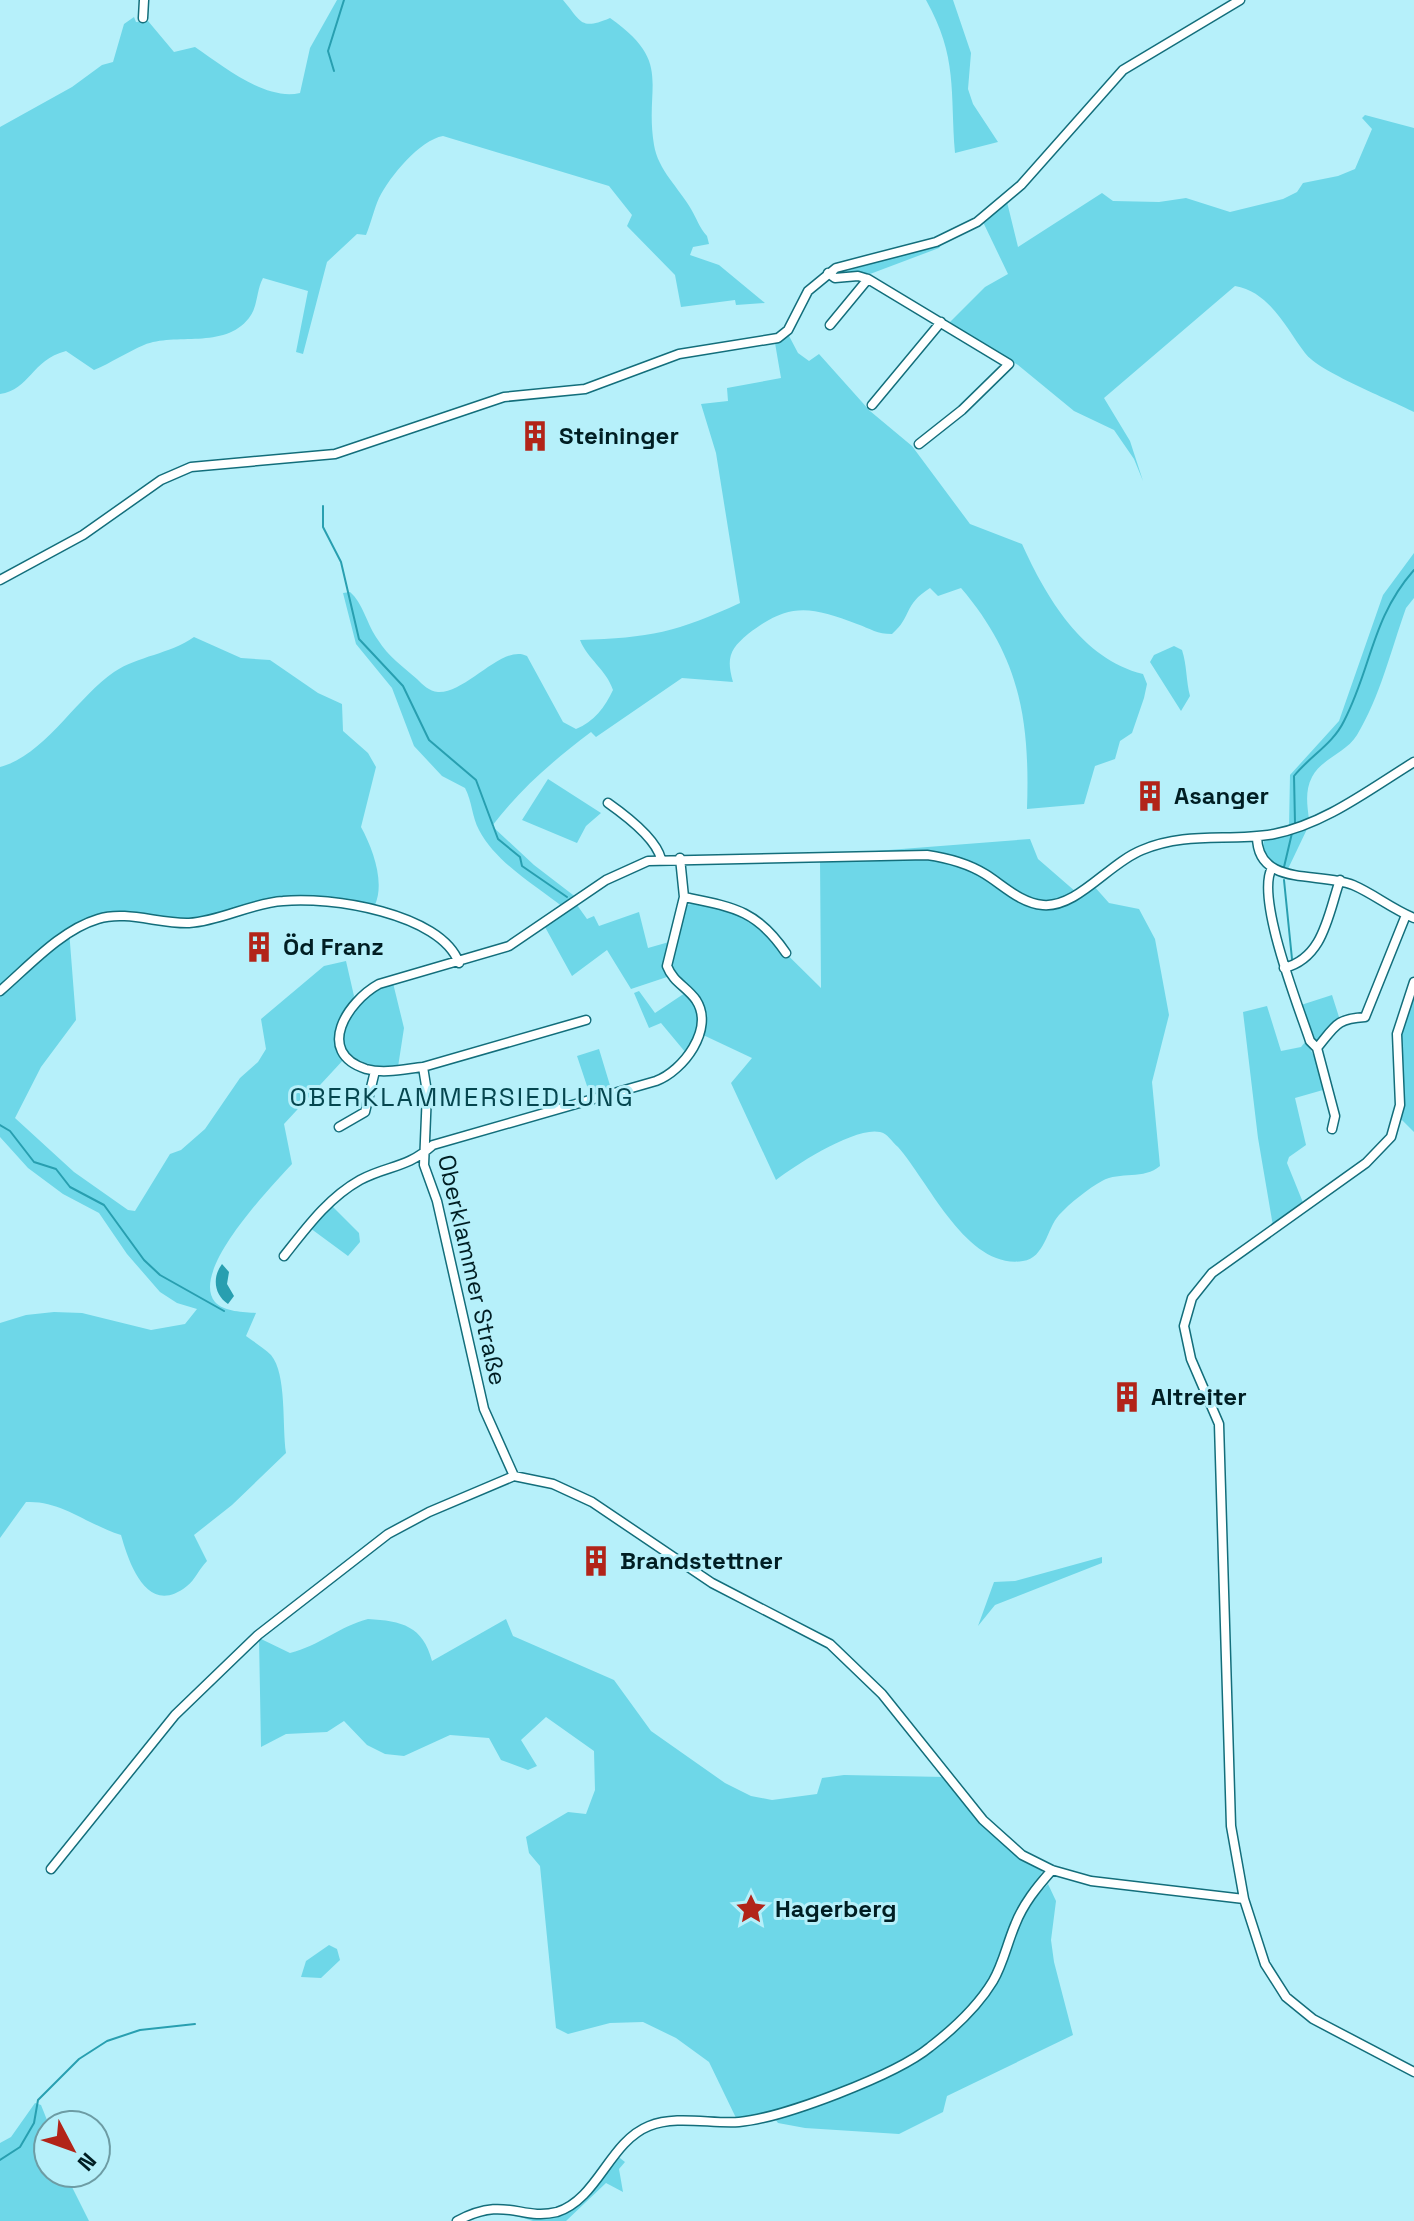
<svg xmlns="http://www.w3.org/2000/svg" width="1414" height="2221" font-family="'Space Grotesk',sans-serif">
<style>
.green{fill:#6ed7e8}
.water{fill:#289fb0}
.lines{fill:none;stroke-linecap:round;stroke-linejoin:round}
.stream{stroke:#289fb0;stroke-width:2}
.minor-casing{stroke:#136e7b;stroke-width:11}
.minor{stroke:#fff;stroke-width:8}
.labels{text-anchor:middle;stroke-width:6;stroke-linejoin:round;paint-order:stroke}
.poi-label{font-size:24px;font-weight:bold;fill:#001e23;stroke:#b6f0fa;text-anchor:start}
.street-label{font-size:24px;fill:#001e23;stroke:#b6f0fa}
.neighbourhood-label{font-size:26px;letter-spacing:2px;fill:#05464f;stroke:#b6f0fa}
</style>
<rect width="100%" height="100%" fill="#b6f0fa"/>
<path class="green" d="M 337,0 L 563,0 C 581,21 580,31 610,18 C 674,63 644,84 654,145 C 658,170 679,188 691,209 C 697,219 699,227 707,236 L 709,244 L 693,247 L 690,255 L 719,265 L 765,303 L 736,305 L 735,300 L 681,307 L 675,275 L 627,226 L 632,215 L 609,186 L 443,136 C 420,140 390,176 379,198 C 374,209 371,223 366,235 L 357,234 L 327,262 L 303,354 L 296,352 L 308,291 L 263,278 C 256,291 258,307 249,318 C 224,350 175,332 144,345 C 127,352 111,363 94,370 L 66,351 C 31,360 30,390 0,394 L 0,127 L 72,87 L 102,65 L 113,62 L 124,24 L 134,17 L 136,22 L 148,21 L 174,52 L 195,47 C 223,66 265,101 300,93 L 310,48 Z
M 926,0 L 953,0 L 971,53 L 968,89 L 973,104 L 998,142 L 955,153 C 950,91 958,57 926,0 Z
M 1365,115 L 1414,128 L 1414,412 C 1389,399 1319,372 1305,353 C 1286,328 1270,292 1235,286 L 1104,398 L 1130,441 L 1143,481 L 1134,459 L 1114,430 L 1074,411 L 1018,365 L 948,324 L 985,287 L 1008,274 L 983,222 L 1007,202 L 1018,247 L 1102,193 L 1113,201 L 1159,202 L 1186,198 L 1230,212 L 1283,199 L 1297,192 L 1303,183 L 1338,176 L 1355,169 L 1372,129 L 1362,118 Z
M 942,244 L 939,248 L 870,274 L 839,273 Z
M 788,334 L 798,353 L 809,361 L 819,354 L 870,411 L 912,446 L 970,524 L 1022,544 C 1046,597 1082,659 1143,674 L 1147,684 L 1144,698 L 1132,733 L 1120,741 L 1115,759 L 1095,766 L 1084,804 L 1027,809 C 1030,720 1020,657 961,588 L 938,596 L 930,588 C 903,605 912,617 892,634 C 877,634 871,629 857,624 C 810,606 789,602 748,634 C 730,649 726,658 733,682 L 682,678 L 596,737 L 591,732 C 554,760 520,789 492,826 L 534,865 L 577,898 L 564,908 C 536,885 497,864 479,830 C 472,817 472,801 465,788 L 442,776 L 414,746 L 392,688 L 356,644 L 343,593 L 350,592 C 363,603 367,625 378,640 C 388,656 403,667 417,679 C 423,685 429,691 438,692 C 466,694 503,643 527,656 L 563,722 L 576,729 C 594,722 605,707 613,690 C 606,669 588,660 580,640 C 650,638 677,632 740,603 L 716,453 L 701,404 L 728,401 L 727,388 L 781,378 L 775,343 Z
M 1414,553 L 1414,598 L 1406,608 C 1391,650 1380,697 1357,735 C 1346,753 1321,759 1312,777 C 1305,790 1307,805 1309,819 L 1289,827 L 1290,775 L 1339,721 L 1383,595 Z
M 194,637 L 241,658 L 270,660 L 318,693 L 342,704 L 343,731 L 368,753 L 376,767 L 361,827 C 373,849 385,882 375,905 L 309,899 L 186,921 L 127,915 L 69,930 L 76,1020 L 41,1067 L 15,1118 L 74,1172 L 128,1210 L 135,1211 L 170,1154 L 181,1150 L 205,1129 L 240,1078 L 258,1062 L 266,1049 L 261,1019 L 324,966 L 346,961 L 354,996 L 337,1030 L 345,1058 L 284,1124 L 292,1164 C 272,1186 189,1271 215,1302 C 224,1312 244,1312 256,1313 L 246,1336 C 254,1342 264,1348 271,1355 C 287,1374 282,1426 286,1453 L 232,1505 L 194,1535 L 207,1561 C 199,1569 195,1580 187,1586 C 147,1618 129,1563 121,1535 C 88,1525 61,1500 26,1502 L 0,1538 L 0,1323 L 26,1315 L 54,1312 L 82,1313 L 151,1330 L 185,1324 L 197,1309 L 177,1303 L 160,1292 L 127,1254 L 99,1213 L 63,1194 L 28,1168 L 0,1137 L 0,767 C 44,756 77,697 114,672 C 138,656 170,654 194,637 Z
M 1174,646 L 1182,650 C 1187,665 1186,681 1190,696 L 1181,711 L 1150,662 L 1154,655 Z
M 548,779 L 601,813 L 586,826 L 577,843 L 522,820 Z
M 1308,827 L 1287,871 C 1274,864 1259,859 1264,841 Z
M 1030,839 L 1038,859 L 1076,892 C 1031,926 987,860 942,854 C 912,849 880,852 850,853 Z
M 929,857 L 959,864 L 1038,908 L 1057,908 L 1093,885 L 1109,903 L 1139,909 L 1155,939 L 1169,1015 L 1152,1082 L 1160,1166 C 1144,1180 1120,1171 1102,1181 C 1089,1188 1070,1203 1059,1215 C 1047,1228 1045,1258 1023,1261 C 967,1270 929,1182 898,1147 C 892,1142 887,1133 880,1132 C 856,1126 795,1165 776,1180 L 731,1083 L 752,1058 L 701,1034 L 704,1013 L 671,966 L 673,944 L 687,905 L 700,902 L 748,916 L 821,988 L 820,859 Z
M 577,905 L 587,919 L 594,916 L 599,926 L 639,912 L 648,948 L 669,942 L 670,976 L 631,989 L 607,950 L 572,976 L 545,927 Z
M 393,983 L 404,1028 L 398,1067 C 363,1070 322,1049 351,1009 C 361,996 379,988 393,983 Z
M 1414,987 L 1414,1132 L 1401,1119 L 1403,1111 C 1401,1061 1395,1036 1414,987 Z
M 639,991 L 655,1013 L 685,993 C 705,1011 697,1031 686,1053 L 661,1023 L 649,1028 L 634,993 Z
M 1332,995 L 1339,1017 L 1316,1042 L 1301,1005 Z
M 1267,1006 L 1281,1051 L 1301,1047 L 1306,1041 L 1316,1060 L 1323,1090 L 1295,1098 L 1306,1145 L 1289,1157 L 1287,1163 L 1304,1205 L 1273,1226 L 1258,1138 L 1243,1012 Z
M 599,1049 L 612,1092 L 591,1098 L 577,1056 Z
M 331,1205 L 359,1233 L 360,1242 L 348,1256 L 310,1228 Z
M 1102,1557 L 1102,1563 L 995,1605 L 978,1626 L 994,1582 L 1015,1581 Z
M 368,1619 C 402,1621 423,1626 432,1661 L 506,1619 L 513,1636 L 614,1680 L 651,1731 L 725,1783 L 751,1796 L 772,1800 L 817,1794 L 822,1778 L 844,1775 L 945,1777 L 1009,1850 L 1043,1870 L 1028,1896 L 1036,1897 L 1048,1884 L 1056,1901 L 1051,1940 L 1054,1962 L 1073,2035 L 947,2096 L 943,2112 L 899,2134 L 805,2128 L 778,2123 L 771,2113 L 737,2120 L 709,2062 L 676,2038 L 643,2022 L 610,2023 L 568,2034 L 556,2028 L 540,1866 L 529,1853 L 526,1837 L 568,1812 L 586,1814 L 595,1790 L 594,1751 L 546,1717 L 521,1740 L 537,1766 L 528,1770 L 501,1760 L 489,1738 L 450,1735 L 404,1756 L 385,1754 L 367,1745 L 344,1721 L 327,1732 L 286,1734 L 261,1747 L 259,1638 L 290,1653 C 319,1646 340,1626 368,1619 Z
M 329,1945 L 337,1949 L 340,1960 L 321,1978 L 301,1977 L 306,1961 Z
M 35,2103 L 41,2105 L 49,2125 L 48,2173 L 65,2173 L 89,2221 L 0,2221 L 0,2143 L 11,2137 Z
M 616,2155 L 625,2162 L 619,2169 L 623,2192 L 606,2183 L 566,2221 L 533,2221 L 497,2210 L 560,2214 Z"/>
<path class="water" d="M 222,1264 L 229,1272 L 227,1284 L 234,1296 L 228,1304 C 214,1295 212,1277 222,1264 Z"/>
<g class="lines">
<path class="stream" d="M 334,71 L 328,51 L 344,0
M 323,506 L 323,527 L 341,562 L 359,639 L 403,686 L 429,740 L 476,780 L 498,839 L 520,857 L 522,866 L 567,897
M 1295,823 L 1294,776 C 1310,756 1333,744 1344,721 C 1372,667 1371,619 1414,570
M 1284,867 L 1292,833
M 1284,880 L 1292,959
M 0,1125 L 10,1131 L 34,1162 L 56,1169 L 70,1187 L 104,1205 L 144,1260 L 160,1275 L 224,1311
M 0,2160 L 20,2147 L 34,2123 L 38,2100 L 79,2059 L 107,2041 L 140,2030 L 195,2024"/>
<defs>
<path id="minor" d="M 143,18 L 144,0
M 828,273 L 835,278 L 858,276 L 868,279 L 1009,364 L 962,410 L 919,444
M 830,325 L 868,279
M 872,405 L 941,322
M 0,580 L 83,535 L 161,480 L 191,467 L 335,454 L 504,397 L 585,389 L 679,354 L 778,338 L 788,330 L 808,291 L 836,268 L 936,242 L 977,222 L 1021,185 L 1123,70 L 1240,0
M 608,803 C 625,815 656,838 661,859
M 1257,836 C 1257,888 1320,871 1353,885 C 1374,894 1392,909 1414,918
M 1272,868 C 1255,897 1299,1008 1310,1041 L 1317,1048 L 1335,1116 L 1332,1129
M 684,897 C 733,907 757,910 786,953
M 1284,968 C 1324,958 1328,914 1340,880
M 1414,982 L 1397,1034 L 1400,1105 L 1391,1137 L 1366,1163 L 1212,1273 L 1192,1298 L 1184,1326 L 1191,1359 L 1219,1424 L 1231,1826 L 1244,1899 L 1265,1964 L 1286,1997 L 1313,2019 L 1414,2072
M 0,991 C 29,966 61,930 98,919 C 126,910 159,924 189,923 C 221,921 251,903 283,901 C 329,896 441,913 459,963
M 1317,1048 C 1336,1025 1336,1019 1365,1017 L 1406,915
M 423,1067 L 586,1020
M 339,1127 L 365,1112 L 375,1071
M 284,1256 C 307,1227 328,1198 360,1180 C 388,1165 406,1169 433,1145 L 656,1081 C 683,1071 715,1029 696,1000 C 687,987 673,982 667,966 L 684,897 L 680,858
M 514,1476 L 484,1409 L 437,1201 L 424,1165 L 427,1092 L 423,1067 C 405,1069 384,1074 366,1069 C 314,1052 348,1001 379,984 L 509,946 L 606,880 L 648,861 L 927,855 C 948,858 967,863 985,874 C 1003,885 1020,903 1043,905 C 1077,908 1109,863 1142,850 C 1188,831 1228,842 1274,834 C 1325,824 1370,789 1414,762
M 51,1869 L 175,1715 L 258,1635 L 388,1534 L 429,1512 L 514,1476 L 553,1484 L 592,1502 L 712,1583 L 830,1644 L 882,1694 L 983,1820 L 1022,1855 L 1052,1870 L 1091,1881 L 1244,1899
M 457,2221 C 506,2195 520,2221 557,2212 C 598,2199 609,2142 649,2126 C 676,2115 711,2124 739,2122 C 783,2118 896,2075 930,2047 C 952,2030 978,2006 993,1981 C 1003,1964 1007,1944 1015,1925 C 1023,1904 1037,1887 1052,1870"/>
</defs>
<use href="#minor" class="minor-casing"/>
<use href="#minor" class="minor"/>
</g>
<defs>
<symbol id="building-bare" viewBox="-9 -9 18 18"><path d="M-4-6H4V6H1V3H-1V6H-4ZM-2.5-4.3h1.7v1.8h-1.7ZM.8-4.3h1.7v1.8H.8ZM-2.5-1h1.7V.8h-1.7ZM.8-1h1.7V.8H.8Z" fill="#b22419" stroke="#b6f0fa" stroke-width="2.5" paint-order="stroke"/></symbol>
<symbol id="sight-bare" viewBox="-9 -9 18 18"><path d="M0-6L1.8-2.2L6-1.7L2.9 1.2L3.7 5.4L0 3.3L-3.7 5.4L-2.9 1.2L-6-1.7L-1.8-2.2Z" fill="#b22419" stroke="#b6f0fa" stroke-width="2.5" paint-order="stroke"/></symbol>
</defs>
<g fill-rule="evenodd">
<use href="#building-bare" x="513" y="414" width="44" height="44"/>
<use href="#building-bare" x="1128" y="774" width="44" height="44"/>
<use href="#building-bare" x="237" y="925" width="44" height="44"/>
<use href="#building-bare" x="1105" y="1375" width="44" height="44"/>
<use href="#building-bare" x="574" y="1539" width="44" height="44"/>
<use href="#sight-bare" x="729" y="1887" width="44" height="44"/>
</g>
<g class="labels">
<g class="poi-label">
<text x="559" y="444">Steininger</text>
<text x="1174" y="804">Asanger</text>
<text x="283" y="955">Öd Franz</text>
<text x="1151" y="1405">Altreiter</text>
<text x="620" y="1569">Brandstettner</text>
<text x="775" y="1917">Hagerberg</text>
</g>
<g class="street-label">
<text transform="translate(472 1270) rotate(77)" y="8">Oberklammer Straße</text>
</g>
<g class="neighbourhood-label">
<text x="462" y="1106">OBERKLAMMERSIEDLUNG</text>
</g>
</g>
<g transform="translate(72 2149) rotate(131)"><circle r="38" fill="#b6f0fa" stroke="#6d9ca4" stroke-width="2"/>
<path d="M0-6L14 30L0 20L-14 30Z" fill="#b22419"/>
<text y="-12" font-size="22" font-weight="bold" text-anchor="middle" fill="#001e23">N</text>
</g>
</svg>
